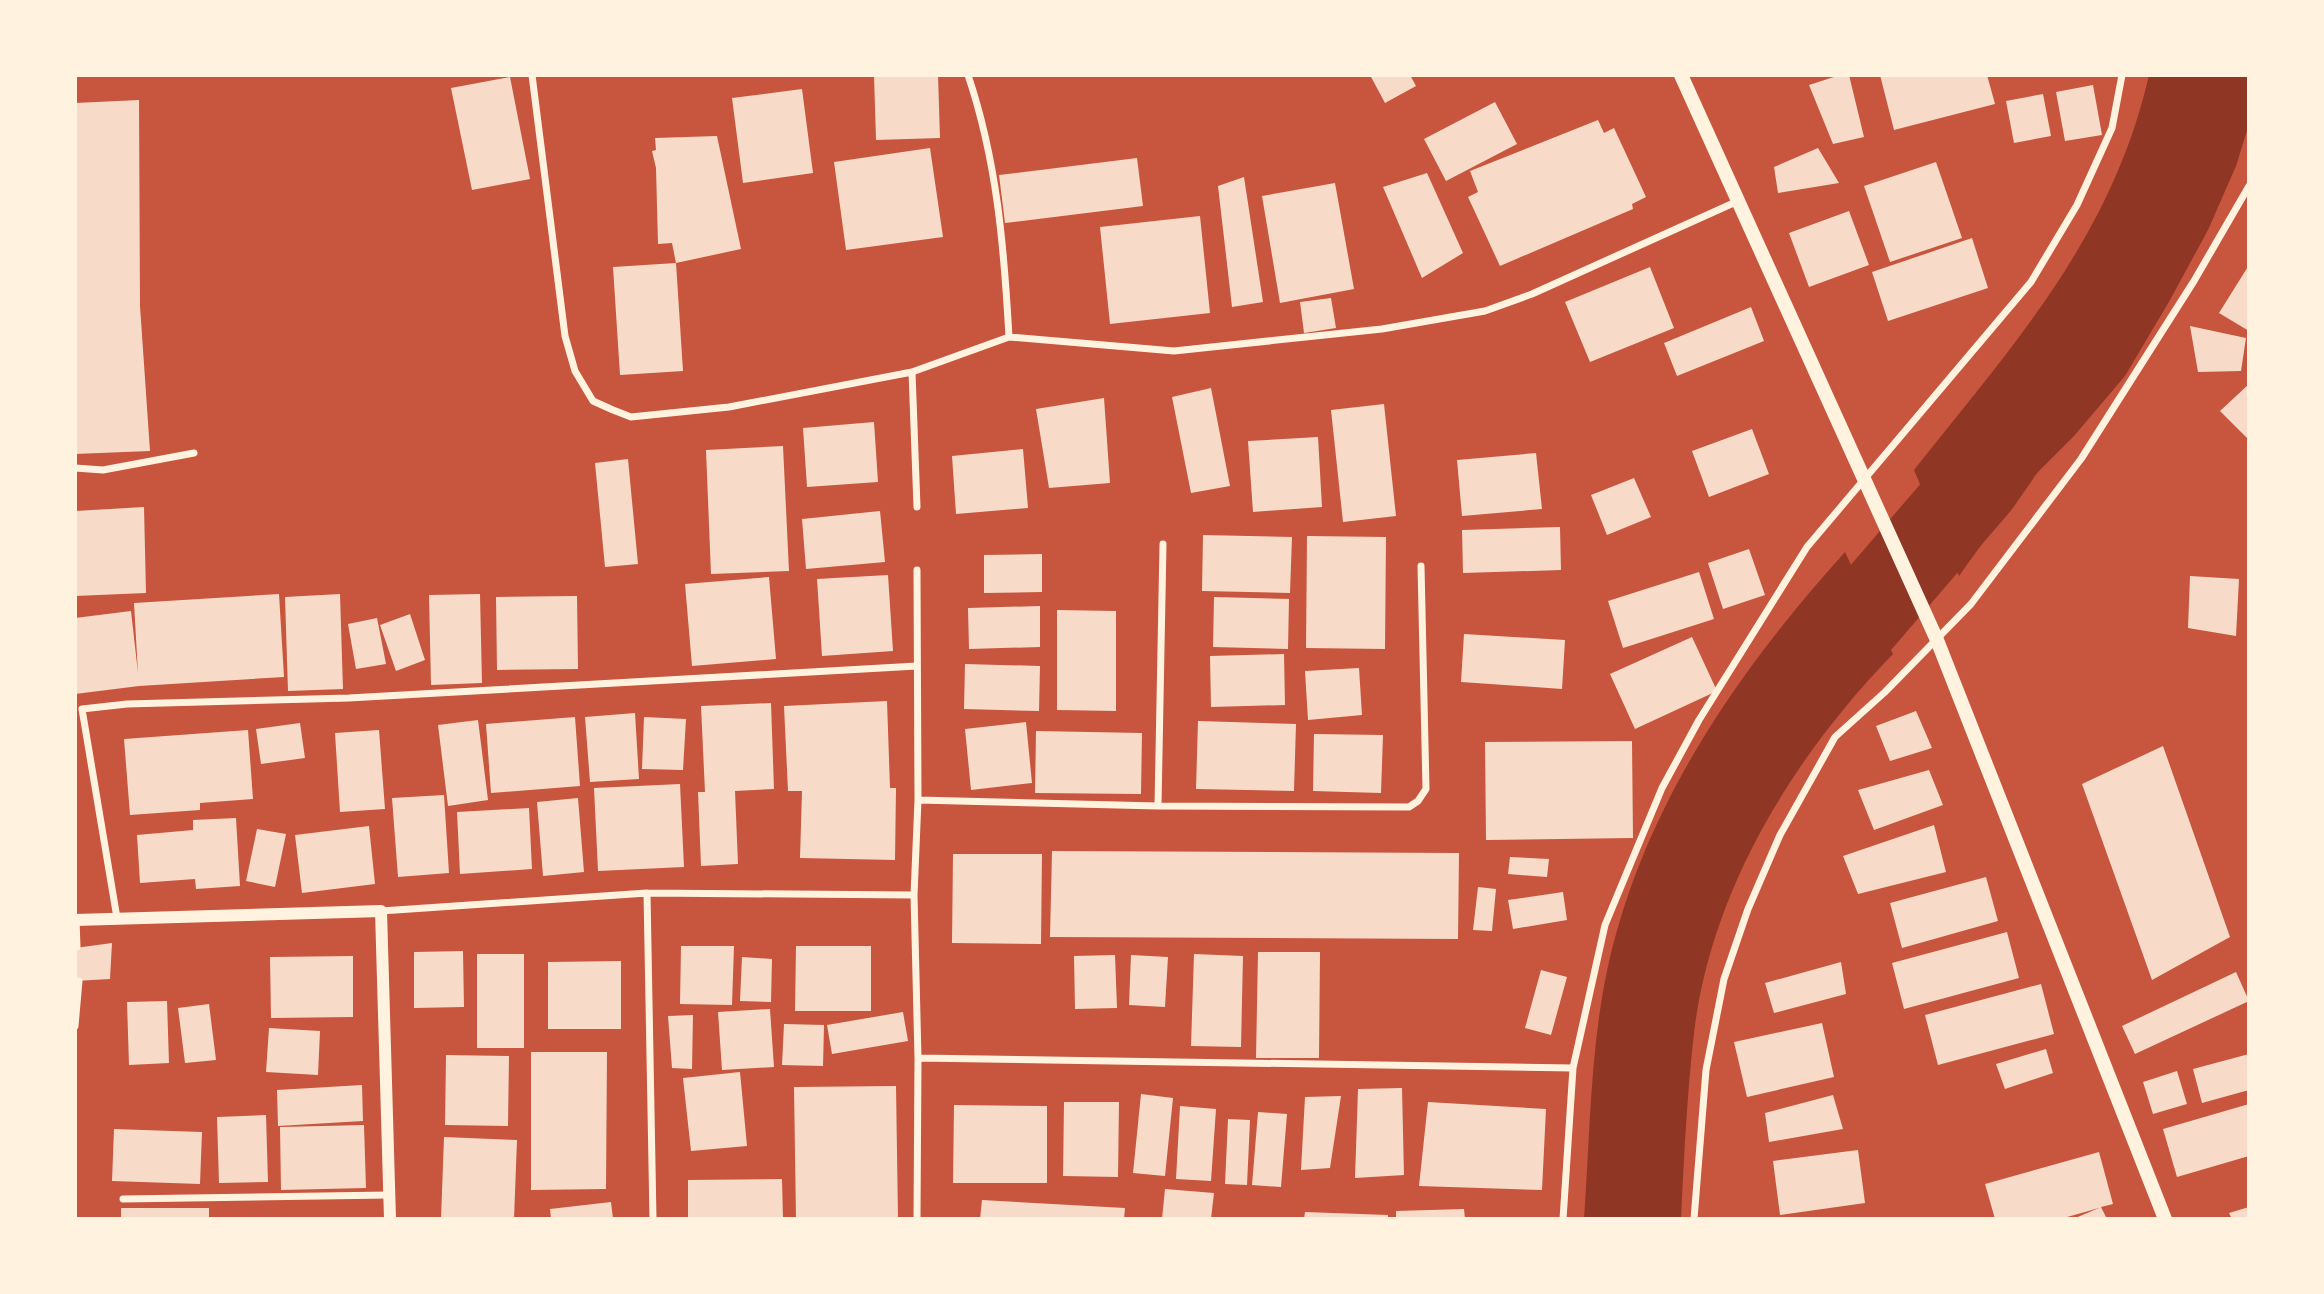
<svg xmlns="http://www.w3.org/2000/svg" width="2324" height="1294" font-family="Montserrat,sans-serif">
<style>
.water{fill:#8f3625}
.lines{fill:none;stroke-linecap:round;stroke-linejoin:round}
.river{stroke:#8f3625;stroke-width:86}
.building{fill:#f7dbc8}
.minor{stroke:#fff3e0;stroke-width:7}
.tertiary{stroke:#fff3e0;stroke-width:12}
.secondary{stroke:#fff3e0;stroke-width:14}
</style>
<rect width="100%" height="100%" fill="#c8553d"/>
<path class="water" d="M 2149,75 L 2249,75 L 2249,124 L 2236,166 L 2208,230 L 2170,300 L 2125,376 L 2074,436 L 2021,489 L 1959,576 L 1914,470 C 2013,345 2112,237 2149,75 Z
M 1845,552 L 1893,654 C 1794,756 1711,889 1694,1033 C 1687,1094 1684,1157 1681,1219 L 1584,1219 C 1590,1136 1590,1052 1607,971 C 1642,809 1736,673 1845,552 Z"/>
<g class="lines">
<path class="river" d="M 1793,698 L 1978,483 L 2011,435"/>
</g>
<path class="building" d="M 874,75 L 938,75 L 940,138 L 876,140 Z
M 1370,75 L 1410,75 L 1416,86 L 1385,103 Z
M 1840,75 L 1849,75 L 1864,137 L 1833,144 L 1809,85 Z
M 1880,75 L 1987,75 L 1995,104 L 1894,130 Z
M 510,77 L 530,179 L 472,190 L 451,88 Z
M 2093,85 L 2102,135 L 2065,141 L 2056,92 Z
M 802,89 L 813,173 L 743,183 L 732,98 Z
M 2043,94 L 2051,136 L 2014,143 L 2006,101 Z
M 139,100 L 140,306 L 150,451 L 75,454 L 75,103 Z
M 1495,102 L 1517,144 L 1446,181 L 1424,139 Z
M 1598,120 L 1604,133 L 1614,128 L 1646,197 L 1632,204 L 1633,209 L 1500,266 L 1468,197 L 1478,192 L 1470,171 Z
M 717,136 L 741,249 L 676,263 L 672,243 L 658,244 L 656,168 L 652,151 L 656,150 L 655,138 Z
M 930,148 L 943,237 L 846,250 L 834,162 Z
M 1818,148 L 1839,183 L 1778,193 L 1774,167 Z
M 1137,158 L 1143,206 L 1005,223 L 999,175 Z
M 1936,162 L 1962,238 L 1890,262 L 1864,186 Z
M 1427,173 L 1463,253 L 1422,278 L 1383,187 Z
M 1244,177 L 1263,302 L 1232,307 L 1218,186 Z
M 1335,183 L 1354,289 L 1280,303 L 1262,196 Z
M 1849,211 L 1869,265 L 1809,287 L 1789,233 Z
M 1200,216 L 1210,313 L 1110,324 L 1100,227 Z
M 1972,238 L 1988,288 L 1888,321 L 1872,272 Z
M 676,263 L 683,371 L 620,375 L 613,267 Z
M 2249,265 L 2249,331 L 2219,313 Z
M 1650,267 L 1674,328 L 1590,362 L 1565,302 Z
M 1331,298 L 1336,328 L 1304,333 L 1300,302 Z
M 1751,307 L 1764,341 L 1677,376 L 1664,343 Z
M 2190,326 L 2246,338 L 2241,371 L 2198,372 Z
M 2249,384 L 2249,440 L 2220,411 Z
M 1211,388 L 1230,486 L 1191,493 L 1172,397 Z
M 1104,398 L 1110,483 L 1049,488 L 1036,409 Z
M 1384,404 L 1396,516 L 1343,522 L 1331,410 Z
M 874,422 L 878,482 L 807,487 L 803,428 Z
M 1752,429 L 1769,474 L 1709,497 L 1692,451 Z
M 1318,437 L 1322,507 L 1253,512 L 1248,441 Z
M 783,446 L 789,571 L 711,574 L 706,450 Z
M 1023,449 L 1028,508 L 956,514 L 952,456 Z
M 1536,453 L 1542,509 L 1462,516 L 1457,460 Z
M 628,459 L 638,564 L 605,567 L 595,463 Z
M 1634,478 L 1651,517 L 1607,535 L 1591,495 Z
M 144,507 L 146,593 L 75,596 L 75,511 Z
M 880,511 L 885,562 L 806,569 L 802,519 Z
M 1560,527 L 1561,570 L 1463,573 L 1462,530 Z
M 1203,535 L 1292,537 L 1290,593 L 1202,591 Z
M 1307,536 L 1386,537 L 1385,649 L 1306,648 Z
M 1749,549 L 1765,595 L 1723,609 L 1708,563 Z
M 1042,554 L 1042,592 L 984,593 L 984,555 Z
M 1699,572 L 1714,619 L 1623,648 L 1608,601 Z
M 888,575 L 893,651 L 822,656 L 817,579 Z
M 2190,576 L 2239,579 L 2236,636 L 2188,628 Z
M 769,577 L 776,659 L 692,666 L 685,584 Z
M 279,594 L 284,677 L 139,686 L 75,694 L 75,618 L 131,611 L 138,673 L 134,603 Z
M 340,594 L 343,689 L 288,691 L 285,597 Z
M 480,594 L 482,683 L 431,685 L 429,595 Z
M 577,596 L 578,669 L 497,670 L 496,597 Z
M 1214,597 L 1289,599 L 1288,649 L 1213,647 Z
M 1040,606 L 1040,647 L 969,649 L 968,608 Z
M 1057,610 L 1116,611 L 1116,711 L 1057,710 Z
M 410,614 L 425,660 L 396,671 L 380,625 Z
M 377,618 L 386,664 L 356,669 L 348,624 Z
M 1464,634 L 1565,640 L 1562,689 L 1461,682 Z
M 1692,637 L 1717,691 L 1635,729 L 1610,674 Z
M 1284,654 L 1285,705 L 1211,707 L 1210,656 Z
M 965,664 L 1040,666 L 1039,711 L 964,709 Z
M 1359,668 L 1362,715 L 1308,720 L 1305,671 Z
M 887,701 L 890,788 L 896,788 L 895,860 L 800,858 L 802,791 L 788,791 L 784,706 Z
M 771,703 L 774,789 L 735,791 L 738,864 L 701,866 L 698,792 L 705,792 L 701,706 Z
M 1916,711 L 1932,748 L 1890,761 L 1876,726 Z
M 635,713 L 639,779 L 590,782 L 585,717 Z
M 575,717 L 580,786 L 491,793 L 486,724 Z
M 644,717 L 686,719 L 683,770 L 642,769 Z
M 478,720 L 488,800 L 448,806 L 438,725 Z
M 1198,721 L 1296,724 L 1294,791 L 1196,789 Z
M 1026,722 L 1032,783 L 971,790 L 965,729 Z
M 300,723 L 305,758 L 261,764 L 256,729 Z
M 248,730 L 253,799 L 200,803 L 200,810 L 130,815 L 124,739 Z
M 379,730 L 385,809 L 340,812 L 335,733 Z
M 1036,731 L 1142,733 L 1141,794 L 1035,793 Z
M 1314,734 L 1383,735 L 1381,793 L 1313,791 Z
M 1632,741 L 1633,838 L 1486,840 L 1485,742 Z
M 2163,746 L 2230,937 L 2152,980 L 2082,784 Z
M 1929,770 L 1943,805 L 1874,830 L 1858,790 Z
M 680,784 L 684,867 L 598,871 L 594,788 Z
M 444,795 L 449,873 L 398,877 L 392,798 Z
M 578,798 L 584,872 L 543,876 L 537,802 Z
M 529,808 L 532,869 L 460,874 L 457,812 Z
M 236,818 L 240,886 L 196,889 L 195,879 L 140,883 L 137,835 L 193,830 L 193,820 Z
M 1934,825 L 1946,872 L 1858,894 L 1843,856 Z
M 369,826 L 375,884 L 302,893 L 295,835 Z
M 257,829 L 286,834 L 275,887 L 246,881 Z
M 1052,851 L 1459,853 L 1458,939 L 1050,937 Z
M 953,854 L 1042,854 L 1041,944 L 952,943 Z
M 1510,857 L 1549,859 L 1547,877 L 1508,874 Z
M 1986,877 L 1998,921 L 1902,948 L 1890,903 Z
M 1478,887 L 1496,889 L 1492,931 L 1473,930 Z
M 1563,892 L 1567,920 L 1513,929 L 1508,900 Z
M 2007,932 L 2019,978 L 1904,1009 L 1892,963 Z
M 112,943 L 110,979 L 75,981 L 75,948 Z
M 681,946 L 734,946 L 732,1005 L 680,1004 Z
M 796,946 L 871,946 L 871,1011 L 795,1011 Z
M 463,951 L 464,1007 L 414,1008 L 414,952 Z
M 1258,952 L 1320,952 L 1319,1058 L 1256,1058 Z
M 477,954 L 524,954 L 524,1048 L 477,1048 Z
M 1194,954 L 1243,956 L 1241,1047 L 1191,1046 Z
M 1115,955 L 1117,1008 L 1075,1009 L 1074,956 Z
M 1131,955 L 1168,957 L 1165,1007 L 1129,1005 Z
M 353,956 L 353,1017 L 271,1018 L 270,957 Z
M 742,957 L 772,959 L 771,1002 L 740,1001 Z
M 621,961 L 621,1029 L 548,1029 L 548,962 Z
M 1841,962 L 1846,994 L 1774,1013 L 1765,983 Z
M 1541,970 L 1567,977 L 1551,1035 L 1525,1028 Z
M 2236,972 L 2249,1001 L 2135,1054 L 2122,1026 Z
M 2041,984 L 2054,1034 L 1938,1065 L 1925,1015 Z
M 167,1001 L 169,1063 L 129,1065 L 127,1002 Z
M 209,1004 L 216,1060 L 185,1063 L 178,1008 Z
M 770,1009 L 774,1067 L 722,1070 L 718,1012 Z
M 903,1012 L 908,1041 L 832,1054 L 827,1025 Z
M 693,1015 L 692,1069 L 672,1068 L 668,1016 Z
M 1822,1023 L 1834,1077 L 1747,1097 L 1734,1042 Z
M 784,1024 L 824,1025 L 823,1066 L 782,1065 Z
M 269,1028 L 320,1031 L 318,1075 L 266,1072 Z
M 2046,1049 L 2053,1073 L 2005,1089 L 1996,1064 Z
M 531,1052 L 607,1052 L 606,1189 L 531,1190 Z
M 2249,1054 L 2249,1090 L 2202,1103 L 2193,1069 Z
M 446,1055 L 509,1056 L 508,1126 L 445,1125 Z
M 2177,1071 L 2187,1104 L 2153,1114 L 2143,1082 Z
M 740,1072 L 747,1146 L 691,1151 L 683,1078 Z
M 362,1085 L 363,1121 L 278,1126 L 277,1090 Z
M 896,1086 L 898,1219 L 796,1219 L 794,1087 Z
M 1402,1088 L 1404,1175 L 1355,1178 L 1358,1089 Z
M 1141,1094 L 1173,1098 L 1165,1176 L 1133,1173 Z
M 1833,1095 L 1843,1129 L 1769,1142 L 1765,1113 Z
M 1341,1096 L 1330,1168 L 1301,1170 L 1305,1097 Z
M 1064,1102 L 1119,1102 L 1118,1177 L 1063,1176 Z
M 1428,1102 L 1546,1109 L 1542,1190 L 1419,1186 Z
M 2249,1104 L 2249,1156 L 2177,1177 L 2163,1129 Z
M 954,1105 L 1047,1106 L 1047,1183 L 953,1183 Z
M 1180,1106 L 1216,1109 L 1211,1181 L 1176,1179 Z
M 1258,1112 L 1287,1114 L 1281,1187 L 1252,1185 Z
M 266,1115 L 268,1182 L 219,1183 L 217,1117 Z
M 1228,1119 L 1250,1120 L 1247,1185 L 1225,1184 Z
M 364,1125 L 366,1188 L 281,1190 L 280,1127 Z
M 114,1129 L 202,1132 L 200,1184 L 112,1181 Z
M 444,1137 L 517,1140 L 514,1219 L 441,1219 Z
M 1858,1150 L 1865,1203 L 1780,1215 L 1773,1161 Z
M 2099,1152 L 2113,1204 L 2101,1207 L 2107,1219 L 2073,1219 L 2099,1208 L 2060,1219 L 1995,1219 L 1985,1184 Z
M 782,1179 L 783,1219 L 688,1219 L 688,1180 Z
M 1165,1189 L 1214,1193 L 1211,1219 L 1162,1219 Z
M 982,1200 L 1125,1208 L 1124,1219 L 980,1219 Z
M 611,1202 L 613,1219 L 551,1219 L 550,1209 Z
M 2249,1207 L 2249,1219 L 2232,1219 L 2229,1213 Z
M 121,1208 L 209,1208 L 209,1219 L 121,1219 Z
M 1464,1209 L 1465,1219 L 1396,1219 L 1396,1211 Z
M 1305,1212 L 1388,1215 L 1388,1219 L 1304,1219 Z"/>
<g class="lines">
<path class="minor" d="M 532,75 L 565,336 L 575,371 L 593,401 L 613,410 L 631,417 L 729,407 L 912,372 L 1009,337 L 1174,351 L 1382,329 L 1485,311 L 1532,294 L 1738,201
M 968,75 C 997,161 1004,247 1009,337
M 912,372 L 917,507
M 75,468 L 103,470 L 194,453
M 918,800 L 1158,806 L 1409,807 L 1418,801 L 1426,789 L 1421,566
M 1158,806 L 1163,544
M 647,893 L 653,1219
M 381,911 L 647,893 L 914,895
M 117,918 L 82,709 L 127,704 L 349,698 L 917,666
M 76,920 L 77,947
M 75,1026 L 79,981
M 918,1058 L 1573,1068
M 123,1199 L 389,1195
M 917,1219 L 918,1058 L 914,895 L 918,800 L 917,570
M 1563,1219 L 1573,1068 L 1605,925 L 1662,788 L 1699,720 L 1807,547 L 2031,282 L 2077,205 L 2112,128 L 2122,75
M 1694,1219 L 1706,1070 L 1724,979 L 1748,909 L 1780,835 L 1835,737 L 1885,692 L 1971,604 L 2081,459 L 2194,281 L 2249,186"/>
<path class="tertiary" d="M 75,920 L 381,911 L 390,1219"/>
<path class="secondary" d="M 1681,75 L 1937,640 L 2165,1219"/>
</g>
<rect width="2324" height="1294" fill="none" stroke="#fff3e0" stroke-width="154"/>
</svg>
